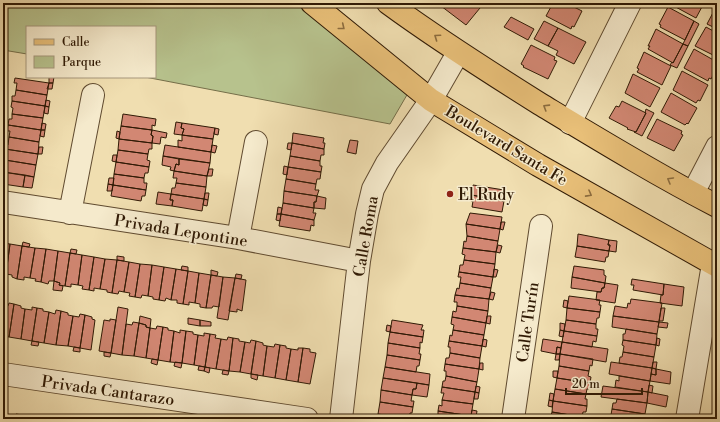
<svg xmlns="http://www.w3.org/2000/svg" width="720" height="422" font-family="'Libre Bodoni',serif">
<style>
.green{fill:#b7c28d;stroke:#746e49}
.building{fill:#d28773;stroke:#301a05}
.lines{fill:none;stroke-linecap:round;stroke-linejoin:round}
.minor-casing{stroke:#604b30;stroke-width:24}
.major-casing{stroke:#301a05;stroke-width:24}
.minor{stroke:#f5eacc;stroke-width:22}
.major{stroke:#e8bf78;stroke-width:22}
.oneway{stroke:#8c6c3e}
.poi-dot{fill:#8f2418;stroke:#f5eacc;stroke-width:1.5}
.labels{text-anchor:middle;stroke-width:3;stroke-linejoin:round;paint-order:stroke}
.street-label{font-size:16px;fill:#301a05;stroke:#f5eacc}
.poi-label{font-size:16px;fill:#301a05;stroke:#f5eacc;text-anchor:start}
</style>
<rect width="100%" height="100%" fill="#f0deb0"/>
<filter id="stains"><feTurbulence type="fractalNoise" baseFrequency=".005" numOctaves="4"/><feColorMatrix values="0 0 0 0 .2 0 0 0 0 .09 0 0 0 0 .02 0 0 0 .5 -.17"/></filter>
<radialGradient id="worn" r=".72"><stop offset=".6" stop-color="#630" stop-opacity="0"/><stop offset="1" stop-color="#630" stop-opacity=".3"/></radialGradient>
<path class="green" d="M 3,3 L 303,3 L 411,88 L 390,124 L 145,77 L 155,77 L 155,27 L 27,27 L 27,54 L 3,50 Z"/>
<path class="building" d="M 443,3 L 474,3 L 480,8 L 466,25 L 441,6 Z
M 553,3 L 566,3 L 582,11 L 574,27 L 572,26 L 571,29 L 546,16 Z
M 673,3 L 704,3 L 696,18 L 672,5 Z
M 717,5 L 717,29 L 707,24 Z
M 668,7 L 694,21 L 685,40 L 660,27 L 661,25 L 659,24 Z
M 511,17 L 534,29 L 528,40 L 504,27 Z
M 544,21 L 558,28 L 548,46 L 534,39 Z
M 694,21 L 699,24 L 688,46 L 683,44 Z
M 706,27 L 717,33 L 717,57 L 695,46 Z
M 558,28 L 586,42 L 574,64 L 556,55 L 558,51 L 548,46 Z
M 656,29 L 683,44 L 673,63 L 648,49 L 650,46 L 648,46 Z
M 683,44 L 688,46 L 677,68 L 670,65 L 672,62 L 673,63 Z
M 531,45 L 555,57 L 554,60 L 557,61 L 548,79 L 523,67 L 524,66 L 521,64 Z
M 694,49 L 717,62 L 717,68 L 711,79 L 709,78 L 708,81 L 684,68 Z
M 644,52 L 671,66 L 662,85 L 637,72 L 639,69 L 637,68 Z
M 682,71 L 708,85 L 700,101 L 698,100 L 696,103 L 673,90 Z
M 633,74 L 660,88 L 650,107 L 625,93 Z
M 49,77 L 54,77 L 53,83 L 49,83 Z
M 15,78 L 49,83 L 47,95 L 16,90 L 17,83 L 14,83 Z
M 49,83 L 53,83 L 52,89 L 47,89 Z
M 16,90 L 47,95 L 45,106 L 12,101 L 12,96 L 15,96 Z
M 671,93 L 697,108 L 688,124 L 687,123 L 685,125 L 661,112 Z
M 46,100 L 50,101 L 49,107 L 45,106 Z
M 12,101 L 45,106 L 43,118 L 12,114 L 13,108 L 11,107 Z
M 622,101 L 646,113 L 636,132 L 627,129 L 628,128 L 609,118 L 616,106 L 619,107 Z
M 45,106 L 49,107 L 48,114 L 44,113 Z
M 646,109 L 654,113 L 642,136 L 634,132 L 636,132 L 646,113 L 645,113 Z
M 12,114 L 43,118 L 41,130 L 8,125 L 9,119 L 12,119 Z
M 123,114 L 156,119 L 155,126 L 152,125 L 152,130 L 121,126 Z
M 657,119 L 682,131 L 681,134 L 683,135 L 674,151 L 647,138 Z
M 176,122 L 182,123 L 181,128 L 184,129 L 182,135 L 174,134 Z
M 42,123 L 46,124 L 45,130 L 41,130 Z
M 182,123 L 215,128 L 213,139 L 182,135 L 184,129 L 181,128 Z
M 8,125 L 41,130 L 39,142 L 9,137 L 10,131 L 7,131 Z
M 121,126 L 152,130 L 151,135 L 153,136 L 152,143 L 119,139 Z
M 215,128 L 219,129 L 218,135 L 214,134 Z
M 41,130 L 45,130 L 44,137 L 40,136 Z
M 152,130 L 167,133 L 166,138 L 161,137 L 160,144 L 152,143 L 153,136 L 151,135 Z
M 117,131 L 120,132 L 119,139 L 116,138 Z
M 293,133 L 324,138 L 323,143 L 325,143 L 324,149 L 292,143 Z
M 182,135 L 213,139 L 211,152 L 178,147 L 178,140 L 182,141 Z
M 9,137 L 39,142 L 38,154 L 5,149 L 5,144 L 8,145 Z
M 119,139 L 152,143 L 152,149 L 149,149 L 148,154 L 118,150 Z
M 350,140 L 358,141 L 356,154 L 347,152 Z
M 288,143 L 292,143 L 291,150 L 287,149 Z
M 292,143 L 324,149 L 324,155 L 321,155 L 320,161 L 290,156 Z
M 165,145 L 211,152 L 210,163 L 163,156 Z
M 212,145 L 217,146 L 215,153 L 211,152 Z
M 39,147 L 43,147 L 42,154 L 38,154 Z
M 5,149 L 38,154 L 36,165 L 5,160 Z
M 118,150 L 148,154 L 147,160 L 150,161 L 149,167 L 116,162 Z
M 113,155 L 117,155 L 116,162 L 112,161 Z
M 163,156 L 179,159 L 179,165 L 176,164 L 174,171 L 170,170 L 171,167 L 162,165 Z
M 290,156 L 320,161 L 320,166 L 322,166 L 321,172 L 288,167 Z
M 179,159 L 210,163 L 207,176 L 174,171 L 176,164 L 179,165 Z
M 5,160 L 36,165 L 34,177 L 3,172 Z
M 116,162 L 149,167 L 148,173 L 145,173 L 144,178 L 114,174 Z
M 284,166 L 288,167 L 287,175 L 283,174 Z
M 288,167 L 321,172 L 320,179 L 317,179 L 316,184 L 286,179 Z
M 209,169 L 213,169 L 212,176 L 207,176 Z
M 174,171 L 207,176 L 206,187 L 176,183 L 177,178 L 173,178 Z
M 3,172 L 25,175 L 23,187 L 3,184 Z
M 114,174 L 144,178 L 144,183 L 147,183 L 146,190 L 113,185 Z
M 25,175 L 34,177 L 32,188 L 23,187 Z
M 109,178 L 114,178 L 113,185 L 108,184 Z
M 286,179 L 316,184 L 315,190 L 319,190 L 317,196 L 284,191 Z
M 176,183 L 206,187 L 204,199 L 171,194 L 172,188 L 175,188 Z
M 108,184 L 113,185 L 112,191 L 107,191 Z
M 113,185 L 146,190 L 145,196 L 142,196 L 141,201 L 111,196 Z
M 473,185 L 504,190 L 503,201 L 471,195 Z
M 284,191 L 317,196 L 316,202 L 314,202 L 314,208 L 283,203 Z
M 158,192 L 171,194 L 170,200 L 173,200 L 172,206 L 156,204 Z
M 205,193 L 209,193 L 208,200 L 204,199 Z
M 171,194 L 204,199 L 202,211 L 172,206 L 173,200 L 170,200 Z
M 472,195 L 504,201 L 502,212 L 472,207 L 473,201 L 471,201 Z
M 317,196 L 326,198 L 325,209 L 314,208 L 314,202 L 316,202 Z
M 204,199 L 208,200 L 207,206 L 203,205 Z
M 283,203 L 314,208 L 313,213 L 316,213 L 314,220 L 281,214 Z
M 278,207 L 282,208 L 281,214 L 277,214 Z
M 470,213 L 502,217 L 500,229 L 466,224 Z
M 277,214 L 281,214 L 280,221 L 276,220 Z
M 281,214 L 314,220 L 314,226 L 311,225 L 310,231 L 279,226 Z
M 501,222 L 505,222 L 503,230 L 500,229 Z
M 466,224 L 500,229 L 498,241 L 467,236 Z
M 578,234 L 609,240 L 608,245 L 610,245 L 609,251 L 577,246 Z
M 467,236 L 498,241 L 496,252 L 463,248 L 464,241 L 466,242 Z
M 609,240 L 617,241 L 616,252 L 609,251 L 610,245 L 608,245 Z
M 23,242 L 30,244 L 29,247 L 22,246 Z
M 3,243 L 10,244 L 6,274 L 3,274 Z
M 10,244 L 22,246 L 17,279 L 12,277 L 12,275 L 6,274 Z
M 498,245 L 502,246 L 500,253 L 496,252 Z
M 22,246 L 35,248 L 30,278 L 24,277 L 24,280 L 17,279 Z
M 577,246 L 609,251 L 608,257 L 606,257 L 605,262 L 575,257 Z
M 35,248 L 46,249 L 41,282 L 35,281 L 36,279 L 30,278 Z
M 463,248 L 496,252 L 495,264 L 464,260 L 465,255 L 462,254 Z
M 46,249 L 58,251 L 54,281 L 49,281 L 48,284 L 41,282 Z
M 71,249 L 77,250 L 76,254 L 70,253 Z
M 58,251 L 70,253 L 65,286 L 59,285 L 60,283 L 54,281 Z
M 70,253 L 82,255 L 78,285 L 71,284 L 71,287 L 65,286 Z
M 82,255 L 94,257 L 89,290 L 82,289 L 83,286 L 78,285 Z
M 117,256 L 124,257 L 124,261 L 117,260 Z
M 94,257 L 105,259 L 100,289 L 94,288 L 94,291 L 89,290 Z
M 105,259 L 117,260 L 112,293 L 107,292 L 107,290 L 100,289 Z
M 117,260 L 129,262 L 124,292 L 119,291 L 118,294 L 112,293 Z
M 464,260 L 495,264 L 493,277 L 459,272 L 460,265 L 463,265 Z
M 129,262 L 140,264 L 135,297 L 129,296 L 130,293 L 124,292 Z
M 140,264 L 152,265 L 148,296 L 142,295 L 141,298 L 135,297 Z
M 152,265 L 164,267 L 159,300 L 153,299 L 153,297 L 148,296 Z
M 182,266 L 188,267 L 188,271 L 181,270 Z
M 574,266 L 604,270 L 604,275 L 606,276 L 605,283 L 572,277 Z
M 164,267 L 176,269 L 171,300 L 166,298 L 165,301 L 159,300 Z
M 176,269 L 188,271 L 183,304 L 177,303 L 177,300 L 171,300 Z
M 494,269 L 498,270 L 496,277 L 493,277 Z
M 211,270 L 218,272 L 217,276 L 211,275 Z
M 188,271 L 199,273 L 195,303 L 189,302 L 189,305 L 183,304 Z
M 459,272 L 493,277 L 491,288 L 460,283 L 461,277 L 458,277 Z
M 199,273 L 211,275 L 206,308 L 200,307 L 200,304 L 195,303 Z
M 236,274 L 242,275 L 241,279 L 235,278 Z
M 211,275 L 223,277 L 219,307 L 213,306 L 212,308 L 206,308 Z
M 223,277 L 235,278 L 228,320 L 217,318 Z
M 572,277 L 605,283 L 604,288 L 602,288 L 601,292 L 571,288 Z
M 235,278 L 246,280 L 242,311 L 237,309 L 237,312 L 229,311 Z
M 632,279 L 664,284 L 663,295 L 633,290 L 634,285 L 631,285 Z
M 54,281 L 60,283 L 59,285 L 63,286 L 62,291 L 53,290 Z
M 460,283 L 491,288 L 489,299 L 455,295 L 457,288 L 459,289 Z
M 605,283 L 618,285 L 615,303 L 596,300 L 597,292 L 601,292 L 602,288 L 604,288 Z
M 664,284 L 684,287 L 682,306 L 660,303 L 661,295 L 663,295 Z
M 491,292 L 495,293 L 493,300 L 489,299 Z
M 455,295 L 489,299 L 488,311 L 457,306 L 457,302 L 454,302 Z
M 569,296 L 600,300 L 599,305 L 601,305 L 600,312 L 567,308 Z
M 631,299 L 662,303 L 659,322 L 613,316 L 615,306 L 627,308 L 628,303 L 630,304 Z
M 564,300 L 568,301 L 567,308 L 563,307 Z
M 9,303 L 14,304 L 9,337 L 3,336 L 3,305 L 8,306 Z
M 14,304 L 21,306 L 21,308 L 25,309 L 21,339 L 9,337 Z
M 457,306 L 488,311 L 486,323 L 452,317 L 453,311 L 456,312 Z
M 32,307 L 37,308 L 32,341 L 21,339 L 25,309 L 32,310 Z
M 118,307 L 128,309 L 122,355 L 111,353 Z
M 37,308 L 43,309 L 43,311 L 49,312 L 44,343 L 32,341 Z
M 567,308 L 600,312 L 599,318 L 597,318 L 596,324 L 566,320 Z
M 661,308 L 665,308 L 663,321 L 659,321 Z
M 56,310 L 61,311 L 56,345 L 44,343 L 49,312 L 55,314 Z
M 61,311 L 68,313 L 68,315 L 73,316 L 68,346 L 56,345 Z
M 80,314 L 85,315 L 80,348 L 68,346 L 73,316 L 79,317 Z
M 85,315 L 92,317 L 92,319 L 95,320 L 91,350 L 80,348 Z
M 140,316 L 151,319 L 150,328 L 146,327 L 146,325 L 139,323 Z
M 487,316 L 491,316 L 490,324 L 486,323 Z
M 613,316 L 659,322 L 657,334 L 612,327 Z
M 452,317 L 486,323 L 484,335 L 453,330 L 454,325 L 451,324 Z
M 188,318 L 200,320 L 200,326 L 188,324 Z
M 110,319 L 116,320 L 111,353 L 99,351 L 104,320 L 110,321 Z
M 200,320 L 211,322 L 211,326 L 200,326 Z
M 392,320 L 423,325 L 421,330 L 424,330 L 423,337 L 390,332 Z
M 566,320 L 596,324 L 596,329 L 598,329 L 597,336 L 564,331 Z
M 133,322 L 139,323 L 134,356 L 122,355 L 126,324 L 132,325 Z
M 659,322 L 668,323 L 667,328 L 658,327 Z
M 139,323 L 146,325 L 146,327 L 150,328 L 146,358 L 134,356 Z
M 560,323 L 565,324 L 564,331 L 560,330 Z
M 387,325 L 391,326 L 390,332 L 386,331 Z
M 157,326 L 163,327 L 158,360 L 146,358 L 150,328 L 156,329 Z
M 163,327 L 168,328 L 168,330 L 174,331 L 170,362 L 158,360 Z
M 626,329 L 657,334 L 656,345 L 623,340 L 623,334 L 625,334 Z
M 180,330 L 186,331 L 182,363 L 170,362 L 174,331 L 180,333 Z
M 453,330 L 484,335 L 482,346 L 449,341 L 450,335 L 452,336 Z
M 560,330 L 564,331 L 563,337 L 559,336 Z
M 186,331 L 193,332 L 193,334 L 198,335 L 194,365 L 182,363 Z
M 564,331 L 597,336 L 596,342 L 593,341 L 592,347 L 562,342 Z
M 390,332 L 423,337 L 422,343 L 420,342 L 420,348 L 388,343 Z
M 204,333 L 210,334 L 205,367 L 194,365 L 198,335 L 204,336 Z
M 210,334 L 216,335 L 215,338 L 221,339 L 216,369 L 205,367 Z
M 228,337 L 233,338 L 229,371 L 216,369 L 221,339 L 227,340 Z
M 233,338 L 239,339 L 239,341 L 245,342 L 240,372 L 229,371 Z
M 657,338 L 660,339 L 659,346 L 656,345 Z
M 483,339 L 487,340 L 486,347 L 482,346 Z
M 543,339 L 562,342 L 561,348 L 557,347 L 556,354 L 541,351 Z
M 251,340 L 256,341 L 251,374 L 240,372 L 245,342 L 250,343 Z
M 623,340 L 656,345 L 654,357 L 623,352 L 624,346 L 622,345 Z
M 32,341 L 39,342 L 38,346 L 31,345 Z
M 256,341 L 263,343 L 263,345 L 267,346 L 263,376 L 251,374 Z
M 449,341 L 482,346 L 480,358 L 450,353 L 450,347 L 448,347 Z
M 562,342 L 608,349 L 606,362 L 560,354 Z
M 388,343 L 420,348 L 419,354 L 421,354 L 420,360 L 387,355 Z
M 275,344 L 280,345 L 275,378 L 263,376 L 267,346 L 274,347 Z
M 280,345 L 286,346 L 286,348 L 291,349 L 286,380 L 275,378 Z
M 74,347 L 80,348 L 80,352 L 73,351 Z
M 557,347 L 561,348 L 560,354 L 556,354 Z
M 298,348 L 303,348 L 298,382 L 286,380 L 291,349 L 298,350 Z
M 303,348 L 310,349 L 310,352 L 316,353 L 310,384 L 298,382 Z
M 104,352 L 111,353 L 110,357 L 104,356 Z
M 623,352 L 654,357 L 652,368 L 619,363 L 620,357 L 622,357 Z
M 450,353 L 480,358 L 479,369 L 445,364 L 446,358 L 449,358 Z
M 556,354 L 560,354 L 559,360 L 555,360 Z
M 560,354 L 593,359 L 592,366 L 590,365 L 589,371 L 559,366 Z
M 387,355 L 420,360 L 419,366 L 417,366 L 416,372 L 385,367 Z
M 152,359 L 158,360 L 157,365 L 151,363 Z
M 175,362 L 182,363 L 181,368 L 174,366 Z
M 611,362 L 652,368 L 650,381 L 609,374 Z
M 653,362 L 657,362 L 656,369 L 652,368 Z
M 480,363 L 483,363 L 483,370 L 479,369 Z
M 445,364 L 479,369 L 477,382 L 446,376 L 446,371 L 444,371 Z
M 199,366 L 205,367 L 204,371 L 198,370 Z
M 559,366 L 589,371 L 588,376 L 591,377 L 590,383 L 557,378 Z
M 205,367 L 210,368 L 209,373 L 204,371 Z
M 385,367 L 430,374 L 429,385 L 383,378 Z
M 652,368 L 656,369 L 656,375 L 651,374 Z
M 656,369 L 671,372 L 670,384 L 650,381 L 651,374 L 656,375 Z
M 223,370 L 229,371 L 228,375 L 222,374 Z
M 553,371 L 558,371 L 557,378 L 553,377 Z
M 251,374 L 258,375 L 257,380 L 251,378 Z
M 446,376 L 477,382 L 475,392 L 442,387 L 443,381 L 445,381 Z
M 619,376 L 650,381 L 648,392 L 615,387 L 616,380 L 619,381 Z
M 383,378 L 417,383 L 416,389 L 413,389 L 412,395 L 381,390 Z
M 557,378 L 590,383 L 589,389 L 587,389 L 586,394 L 555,389 Z
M 417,383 L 429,385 L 427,397 L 412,395 L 413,389 L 416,389 Z
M 649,385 L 653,386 L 652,393 L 648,392 Z
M 476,386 L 480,387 L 479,393 L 475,392 Z
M 603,386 L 648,392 L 647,403 L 601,397 Z
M 442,387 L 475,392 L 473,404 L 442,400 L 444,393 L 441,393 Z
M 555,389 L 586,394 L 585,399 L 587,399 L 587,406 L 553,401 Z
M 381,390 L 412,395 L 411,401 L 414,401 L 413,407 L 380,402 Z
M 475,392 L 479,393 L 478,399 L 474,399 Z
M 648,392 L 668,396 L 666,407 L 647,403 Z
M 550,393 L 554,394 L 553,401 L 549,400 Z
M 617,399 L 647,403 L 645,414 L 612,409 L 613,403 L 616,403 Z
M 442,400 L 473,404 L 471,416 L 438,411 L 439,405 L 442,406 Z
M 549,400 L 553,401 L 552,407 L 548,406 Z
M 553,401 L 587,406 L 586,412 L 583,412 L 582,417 L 552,412 Z
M 380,402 L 413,407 L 412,413 L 410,413 L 409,419 L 378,414 Z
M 612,409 L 645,414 L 644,419 L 613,419 L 613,416 L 611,415 Z
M 472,410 L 477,411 L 476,417 L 471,416 Z
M 438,411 L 471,416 L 471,419 L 440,419 L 441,416 L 438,416 Z
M 552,412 L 582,417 L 582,419 L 550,419 Z
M 16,414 L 22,415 L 21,419 L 15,418 Z"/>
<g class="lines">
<defs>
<path id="minor" d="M 570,123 L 630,3
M 693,193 L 717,147
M 3,202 L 238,238 L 359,261
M 70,213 L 93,95
M 238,238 L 256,142
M 3,374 L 307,419
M 341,419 L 359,261 L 367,214 L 373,189 L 387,163 L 431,100 L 458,53
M 513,419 L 541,226
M 687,419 L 713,264"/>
<path id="major" d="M 312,3 L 431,100 L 538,165 L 717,266
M 388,3 C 437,39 489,72 540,104 C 598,139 657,175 717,206"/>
</defs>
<use href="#minor" class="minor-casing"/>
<use href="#major" class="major-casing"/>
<use href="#minor" class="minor"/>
<use href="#major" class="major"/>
</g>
<defs><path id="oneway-chevron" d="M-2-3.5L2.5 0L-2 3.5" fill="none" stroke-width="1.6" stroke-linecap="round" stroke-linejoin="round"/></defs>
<g class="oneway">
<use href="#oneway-chevron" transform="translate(342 27) rotate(39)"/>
<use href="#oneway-chevron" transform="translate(437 37) rotate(-145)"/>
<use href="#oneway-chevron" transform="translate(546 107) rotate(-148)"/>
<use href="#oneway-chevron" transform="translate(670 180) rotate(-150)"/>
<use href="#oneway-chevron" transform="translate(589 194) rotate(29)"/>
</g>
<circle class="poi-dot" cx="450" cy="194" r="4"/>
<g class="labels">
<g class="street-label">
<text transform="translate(507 145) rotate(31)" y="6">Boulevard Santa Fe</text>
<text transform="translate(181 230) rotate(9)" y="6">Privada Lepontine</text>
<text transform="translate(365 236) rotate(-80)" y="6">Calle Roma</text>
<text transform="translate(527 322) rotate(-82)" y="6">Calle Turín</text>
<text transform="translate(108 390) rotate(8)" y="6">Privada Cantarazo</text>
</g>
<g class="poi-label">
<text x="458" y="200">El Rudy</text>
</g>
</g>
<rect width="720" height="422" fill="none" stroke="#f0deb0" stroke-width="16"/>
<rect x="4" y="4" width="712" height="414" fill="none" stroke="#301a05" stroke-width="2"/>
<rect x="8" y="8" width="704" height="406" fill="none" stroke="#301a05"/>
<rect x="26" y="26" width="130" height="52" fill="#f5eacc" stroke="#a6977c"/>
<rect x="34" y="39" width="20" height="6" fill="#e8bf78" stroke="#a6977c"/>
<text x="62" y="46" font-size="12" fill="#301a05">Calle</text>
<rect x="34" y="56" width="20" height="12" fill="#b7c28d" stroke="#a6977c"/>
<text x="62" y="66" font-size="12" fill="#301a05">Parque</text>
<path d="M566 388v6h76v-6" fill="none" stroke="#301a05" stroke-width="2"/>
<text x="572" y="388" font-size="12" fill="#301a05" stroke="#f5eacc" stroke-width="3" paint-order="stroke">20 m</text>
<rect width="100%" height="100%" filter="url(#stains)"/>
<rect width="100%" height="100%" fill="url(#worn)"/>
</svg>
